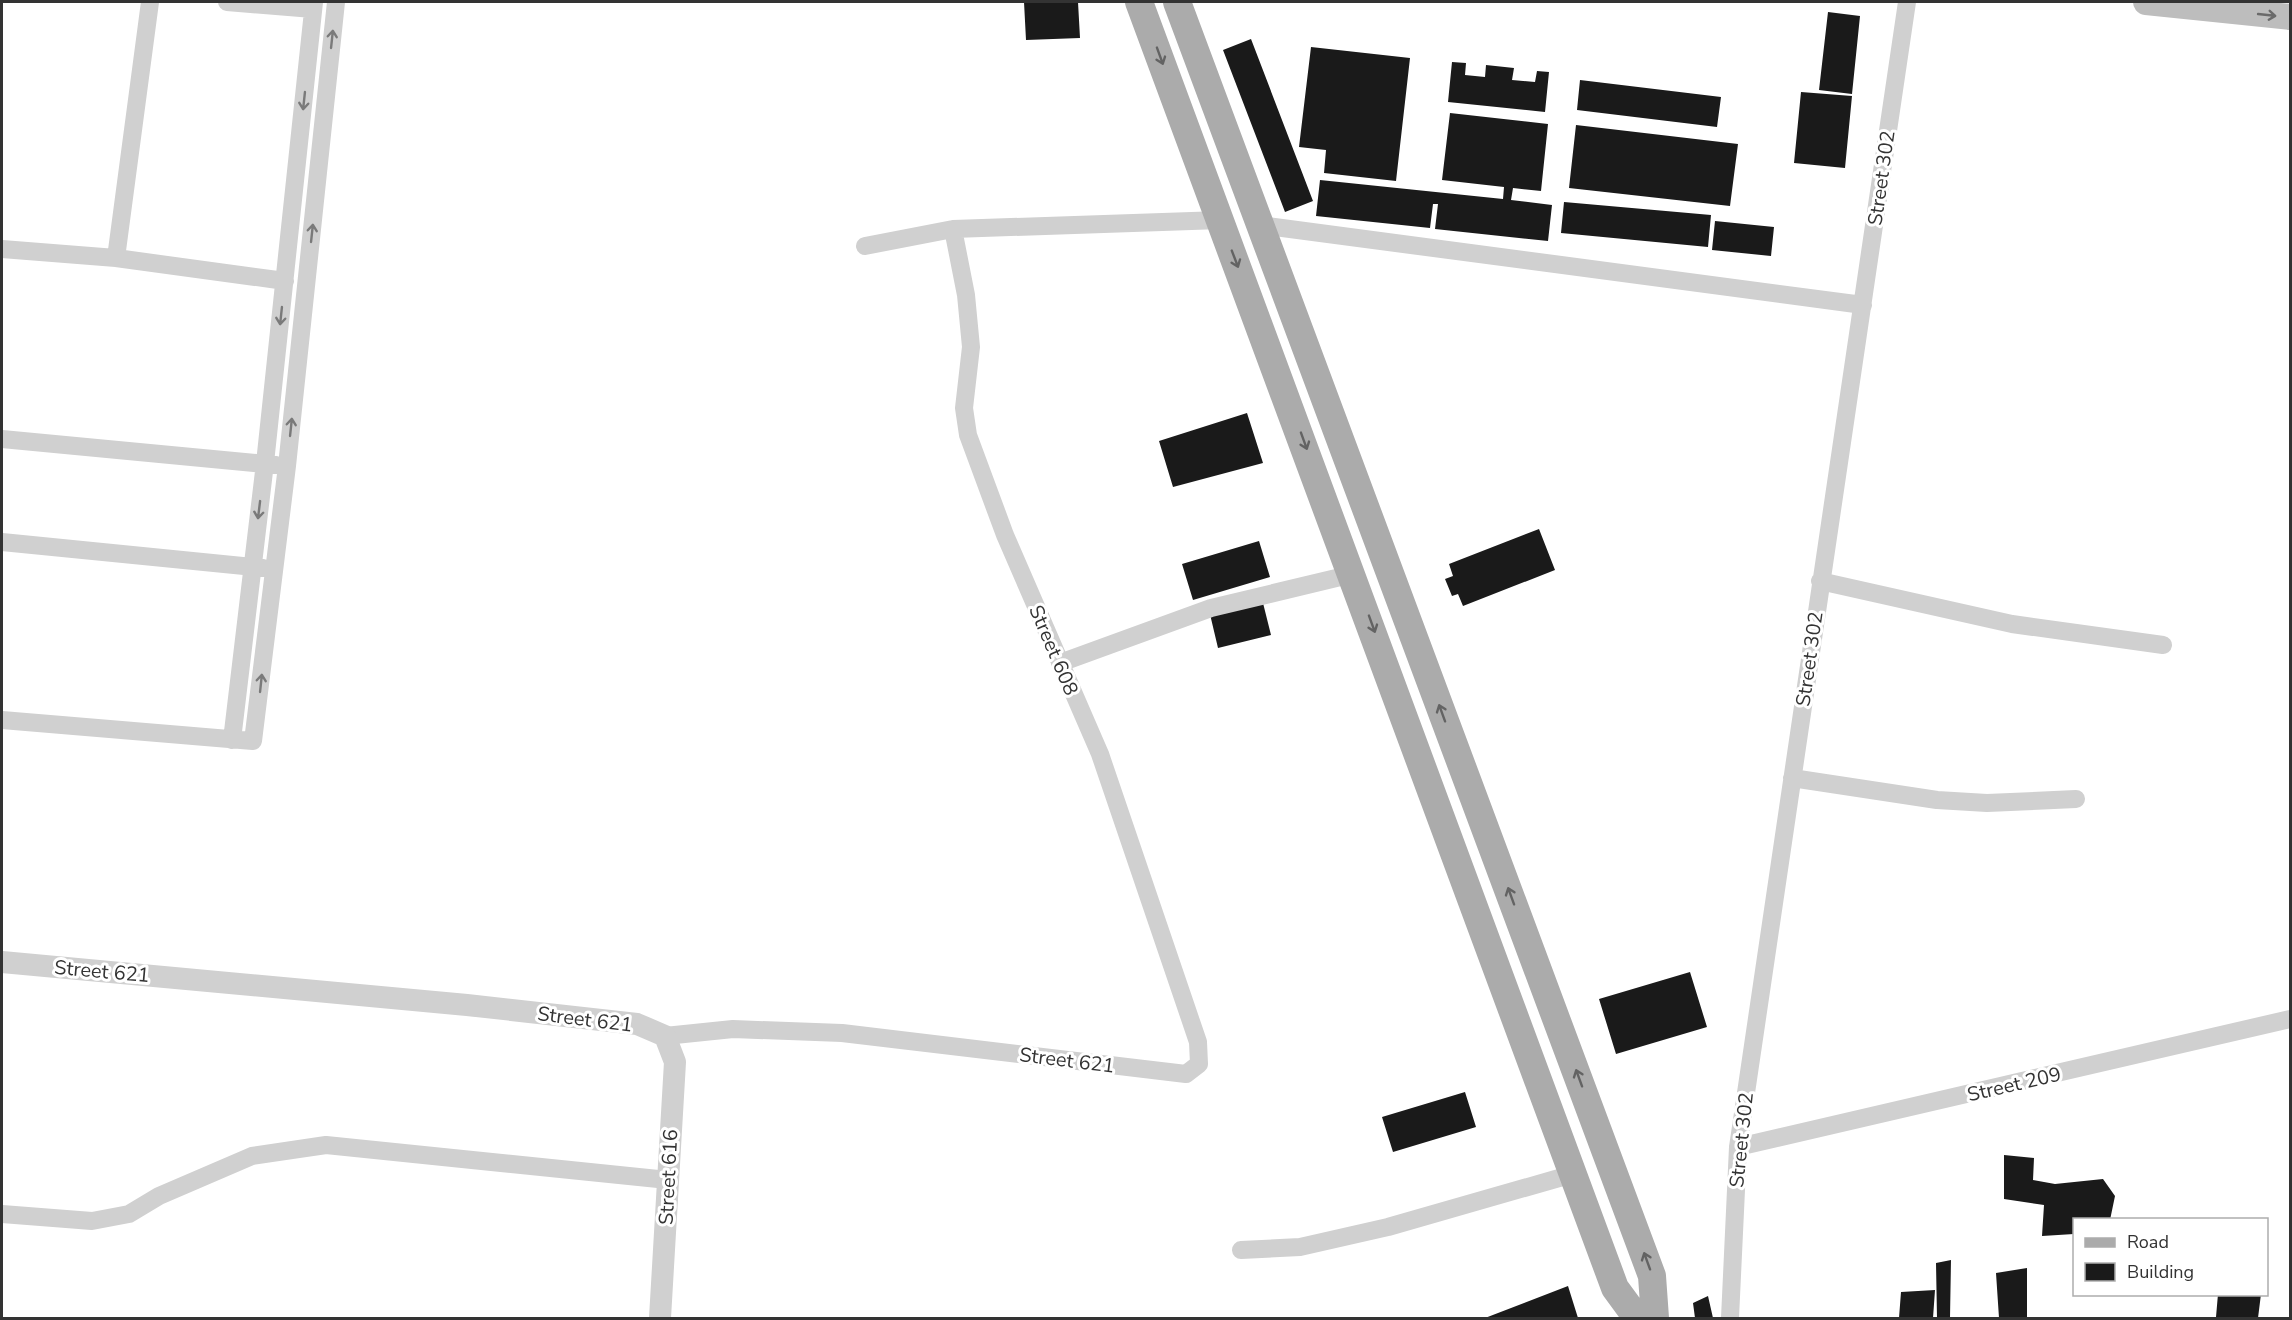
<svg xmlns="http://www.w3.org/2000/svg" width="2292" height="1320" font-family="'Nunito Sans',sans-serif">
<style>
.building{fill:#1a1a1a}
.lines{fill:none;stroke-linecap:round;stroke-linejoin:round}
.minor{stroke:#d0d0d0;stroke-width:18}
.tertiary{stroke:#d0d0d0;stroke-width:22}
.secondary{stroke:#bdbdbd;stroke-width:26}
.primary{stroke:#ababab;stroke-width:28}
.oneway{stroke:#6a6a6a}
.oneway2{stroke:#7a7a7a}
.oneway3{stroke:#636363}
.labels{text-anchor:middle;stroke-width:6;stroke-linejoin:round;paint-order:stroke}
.street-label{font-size:20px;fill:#333;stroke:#fff}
</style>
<rect width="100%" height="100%" fill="#fff"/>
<path class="building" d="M 1024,2 L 1078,2 L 1080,38 L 1026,40 Z
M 1828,12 L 1860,16 L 1852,94 L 1819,90 Z
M 1251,39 L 1313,201 L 1285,212 L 1223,50 Z
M 1311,47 L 1410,58 L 1396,181 L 1324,173 L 1326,150 L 1299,147 Z
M 1452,62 L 1466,63 L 1465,75 L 1485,77 L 1486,65 L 1514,68 L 1512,80 L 1535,82 L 1537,71 L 1549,72 L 1545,112 L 1448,102 Z
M 1580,80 L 1721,97 L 1717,127 L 1577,110 Z
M 1801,92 L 1852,96 L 1845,168 L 1794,163 Z
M 1450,113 L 1548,124 L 1541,191 L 1513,188 L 1511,200 L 1552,205 L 1548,241 L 1435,229 L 1438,204 L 1433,204 L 1430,228 L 1316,216 L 1320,180 L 1503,199 L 1504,187 L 1442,180 Z
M 1576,125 L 1738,144 L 1730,206 L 1569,188 Z
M 1564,202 L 1711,215 L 1708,247 L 1561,233 Z
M 1715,221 L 1774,227 L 1771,256 L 1712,250 Z
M 1247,413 L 1263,463 L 1173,487 L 1159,441 Z
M 1539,529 L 1555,570 L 1463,606 L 1458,594 L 1452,596 L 1445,579 L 1453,576 L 1449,564 Z
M 1259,541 L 1270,577 L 1193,600 L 1182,564 Z
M 1263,603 L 1271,635 L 1218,648 L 1209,610 Z
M 1690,972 L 1707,1027 L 1616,1054 L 1599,999 Z
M 1465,1092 L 1476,1127 L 1393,1152 L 1382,1117 Z
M 2004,1155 L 2034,1158 L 2033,1180 L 2055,1184 L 2103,1179 L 2115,1196 L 2110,1220 L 2074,1220 L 2074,1234 L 2042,1236 L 2044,1205 L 2004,1199 Z
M 1951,1260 L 1950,1318 L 1937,1318 L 1936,1263 Z
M 2027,1268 L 2027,1318 L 1999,1318 L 1996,1273 Z
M 1568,1286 L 1578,1318 L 1485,1318 Z
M 1935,1290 L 1933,1318 L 1899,1318 L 1901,1292 Z
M 2218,1294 L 2261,1294 L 2258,1318 L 2216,1317 Z
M 1708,1296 L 1713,1318 L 1695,1318 L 1693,1303 Z"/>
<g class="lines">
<path class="minor" d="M 227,2 L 313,9
M 1260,225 L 1863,305
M 865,246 L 953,229 L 1221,220
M 2,249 L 116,258 L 285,281
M 116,258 L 150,2
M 2,439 L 276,465
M 2,542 L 263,568
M 1820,581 L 2012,624 L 2163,645
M 1060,663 L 1211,608 L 1353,574
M 2,720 L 253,741 L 287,466 L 336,2
M 232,740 L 265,463 L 314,2
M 1792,778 L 1937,800 L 1987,803 L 2076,799
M 665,1036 L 733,1029 L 842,1033 L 1186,1074 L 1199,1064 L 1198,1042 L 1100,754 L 1005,535 L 968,435 L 964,408 L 971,347 L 966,295 L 953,229
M 1738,1147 L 2290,1019
M 2,1214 L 92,1221 L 129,1214 L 159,1196 L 252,1156 L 326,1145 L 668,1180
M 1241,1250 L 1300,1247 L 1388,1227 L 1573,1174
M 1730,1318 L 1738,1147 L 1907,2"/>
<path class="tertiary" d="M 2,962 L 467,1005 L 637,1024 L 665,1036 L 675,1062 L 660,1318"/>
<path class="secondary" d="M 2146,2 L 2290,17"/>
<path class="primary" d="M 1139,2 L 1615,1288 L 1637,1318
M 1177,2 L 1652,1276 L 1655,1318"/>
</g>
<defs><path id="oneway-shaft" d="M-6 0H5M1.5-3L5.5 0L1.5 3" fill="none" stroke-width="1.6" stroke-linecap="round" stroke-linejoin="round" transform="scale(1.5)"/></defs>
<use class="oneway" href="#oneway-shaft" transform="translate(2267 15) rotate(6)"/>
<g class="oneway2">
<use href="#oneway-shaft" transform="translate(332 39) rotate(-84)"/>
<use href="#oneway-shaft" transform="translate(304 101) rotate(96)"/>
<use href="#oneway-shaft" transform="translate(312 233) rotate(-84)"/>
<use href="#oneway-shaft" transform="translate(281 316) rotate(96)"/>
<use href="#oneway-shaft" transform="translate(291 427) rotate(-84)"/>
<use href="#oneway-shaft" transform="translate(259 510) rotate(97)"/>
<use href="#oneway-shaft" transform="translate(261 683) rotate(-84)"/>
</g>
<g class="oneway3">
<use href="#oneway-shaft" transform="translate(1160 56) rotate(70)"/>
<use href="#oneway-shaft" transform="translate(1235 259) rotate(69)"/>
<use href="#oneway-shaft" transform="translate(1304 441) rotate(70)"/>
<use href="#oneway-shaft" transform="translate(1372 624) rotate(70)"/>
<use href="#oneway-shaft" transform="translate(1442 713) rotate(-110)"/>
<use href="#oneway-shaft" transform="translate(1511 896) rotate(-110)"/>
<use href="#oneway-shaft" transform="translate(1579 1078) rotate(-110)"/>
<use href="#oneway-shaft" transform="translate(1647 1261) rotate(-110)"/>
</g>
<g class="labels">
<g class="street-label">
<text transform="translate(1881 178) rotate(-82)" y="7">Street 302</text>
<text transform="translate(1054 650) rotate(67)" y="7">Street 608</text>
<text transform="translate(1809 659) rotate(-82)" y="7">Street 302</text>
<text transform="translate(102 971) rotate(5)" y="7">Street 621</text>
<text transform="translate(585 1019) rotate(7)" y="7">Street 621</text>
<text transform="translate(1067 1060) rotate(7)" y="7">Street 621</text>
<text transform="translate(2014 1084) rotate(-13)" y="7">Street 209</text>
<text transform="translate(1741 1140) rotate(-84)" y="7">Street 302</text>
<text transform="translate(668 1177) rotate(-87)" y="7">Street 616</text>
</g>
</g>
<rect width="2292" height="1320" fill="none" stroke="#333333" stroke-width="6"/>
<rect x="2073" y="1218" width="195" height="78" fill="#ffffff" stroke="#adadad" stroke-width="1.5"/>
<rect x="2085" y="1238" width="30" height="9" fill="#ababab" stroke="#adadad" stroke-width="1.5"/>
<text x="2127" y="1248" font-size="18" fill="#333333">Road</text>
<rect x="2085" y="1263" width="30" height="18" fill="#1a1a1a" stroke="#adadad" stroke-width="1.5"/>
<text x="2127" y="1278" font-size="18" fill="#333333">Building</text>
</svg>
